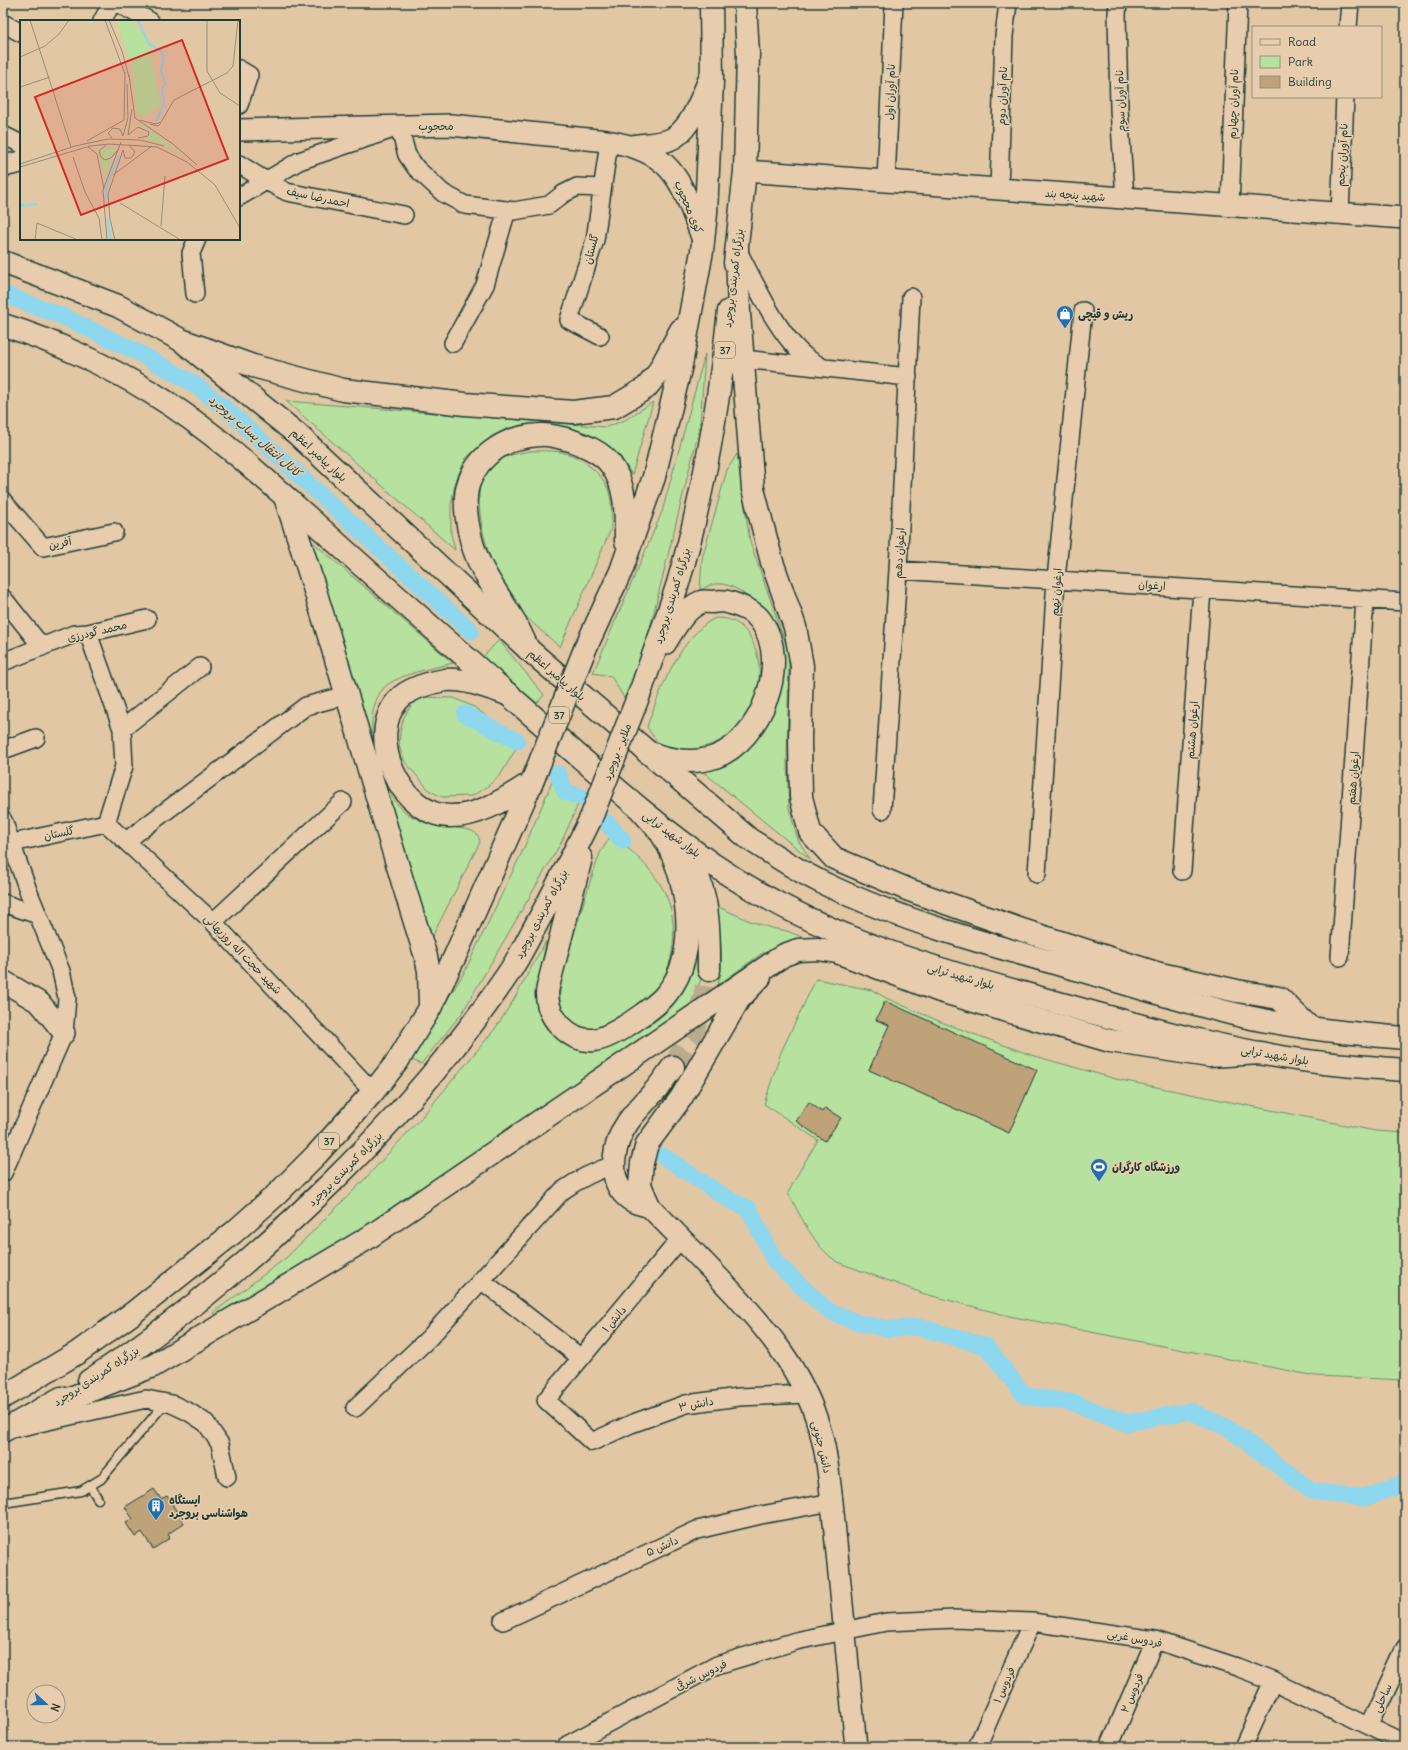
<svg xmlns="http://www.w3.org/2000/svg" width="1408" height="1750" font-family="Delius,'Playpen Sans Arabic',sans-serif">
<style>
.green{fill:#b6e19f;stroke:#6a8f6a}
.lines{fill:none;stroke-linecap:round;stroke-linejoin:round}
.canal{stroke:#8dd7ef;stroke-width:17}
.building{fill:#bea27a;stroke:#1f3d34}
.primary-tunnel{stroke:#bbab8e;stroke-width:22;stroke-dasharray:22 11;stroke-linecap:butt}
.service-casing{stroke:#1f3d34;stroke-width:11}
.minor-casing{stroke:#1f3d34;stroke-width:20}
.tertiary-casing{stroke:#1f3d34;stroke-width:24}
.primary-casing{stroke:#1f3d34;stroke-width:25}
.trunk-casing{stroke:#1f3d34;stroke-width:25}
.service{stroke:#e7cdae;stroke-width:8}
.minor{stroke:#e7cdae;stroke-width:17}
.tertiary{stroke:#e7cdae;stroke-width:21}
.primary{stroke:#e7cdae;stroke-width:22}
.trunk{stroke:#e7cdae;stroke-width:22}
.trunk-bridge-casing{stroke:#1f3d34;stroke-width:25;stroke-linecap:butt}
.trunk-bridge{stroke:#e7cdae;stroke-width:22}
.labels{text-anchor:middle;stroke-width:3;stroke-linejoin:round;paint-order:stroke}
.shield{fill:#e7cdae;stroke:#5b6859;stroke-width:1}
.shield-label{font-size:10px;font-weight:bold;fill:#1f3d34}
.street-label{font-size:11px;fill:#1f3d34;stroke:#e7cdae}
.poi-label{font-size:11px;font-weight:bold;fill:#1f3d34;stroke:#e7cdae;text-anchor:start}
.water-label{font-size:12px;font-style:italic;fill:#24453d;stroke:#e7cdae}
.inset-river{fill:none;stroke:#8dd7ef;stroke-width:2}
.inset-road{fill:none;stroke:#949078;stroke-width:1}
.view{fill:#d62828;fill-opacity:0.15;stroke:#d62828;stroke-width:2}
.inset-edge{fill:none;stroke:#1f3d34;stroke-width:2}
</style>
<rect width="100%" height="100%" fill="#e2c7a5"/>
<filter id="ink" filterUnits="userSpaceOnUse"><feTurbulence type="fractalNoise" baseFrequency=".025" numOctaves="2"/><feDisplacementMap in="SourceGraphic" scale="8" xChannelSelector="R" yChannelSelector="G"/><feConvolveMatrix kernelMatrix="1 2 1 2 8 2 1 2 1" color-interpolation-filters="sRGB"/></filter>
<g filter="url(#ink)">
<path class="green" d="M 705,354 L 700,426 L 640,668 L 624,698 L 611,676 L 593,673 L 662,512 Z
M 286,401 L 606,427 L 625,420 L 653,402 L 632,475 L 621,457 L 596,439 L 586,433 L 532,426 L 508,428 L 492,436 L 466,458 L 456,480 L 451,504 L 451,534 L 455,550 Z
M 530,451 C 540,451 551,450 561,452 C 579,455 604,474 609,492 C 613,504 611,517 611,529 L 560,647 C 539,629 517,611 503,588 C 489,563 468,495 486,470 C 496,457 515,454 530,451 Z
M 737,454 L 750,542 L 789,653 L 787,763 L 789,808 L 798,840 L 810,859 L 701,770 L 761,730 L 769,720 L 776,704 L 775,625 C 759,609 740,581 714,584 C 710,585 704,588 700,590 L 702,559 L 727,470 Z
M 309,539 L 453,663 C 434,668 403,673 387,685 C 357,709 377,785 401,808 C 416,823 436,824 457,828 C 462,829 469,829 474,832 C 478,834 479,838 480,842 L 432,937 L 390,811 Z
M 715,618 C 732,618 741,623 750,637 C 770,671 756,715 726,738 C 720,742 710,745 703,747 C 693,751 681,753 670,750 C 660,747 652,735 647,727 C 659,692 680,636 715,618 Z
M 499,640 L 544,695 L 537,703 L 482,658 Z
M 424,697 L 454,698 L 474,707 L 504,729 L 517,747 L 501,774 L 488,786 L 472,796 L 442,797 L 430,791 L 405,762 L 399,746 L 400,732 L 404,717 L 412,704 Z
M 553,780 L 562,798 L 579,802 L 562,841 L 462,1013 L 421,1064 L 410,1059 L 464,973 L 523,850 Z
M 612,834 C 634,854 659,873 669,903 C 680,939 671,981 642,1006 C 637,1010 630,1013 624,1017 C 617,1021 608,1029 600,1030 C 589,1033 576,1026 566,1022 L 560,1004 L 560,986 L 564,967 L 588,888 L 600,853 Z
M 714,905 L 750,921 L 771,928 L 787,931 L 827,947 L 777,948 L 761,954 L 718,985 C 725,957 720,932 714,905 Z
M 546,941 C 543,963 535,992 540,1014 C 542,1025 548,1031 556,1038 C 585,1060 620,1045 646,1027 C 652,1023 660,1019 665,1013 C 677,1001 687,985 693,970 C 696,960 696,950 703,942 C 701,977 704,988 681,1017 L 378,1221 L 217,1317 L 213,1313 L 287,1257 L 363,1181 L 421,1118 L 495,1029 L 513,1001 Z
M 816,979 L 872,990 L 886,998 L 941,1022 L 1031,1055 L 1116,1079 L 1375,1131 L 1405,1133 L 1405,1380 L 1316,1376 L 1009,1316 L 925,1294 L 837,1262 C 813,1245 802,1218 788,1193 L 800,1170 L 818,1140 L 764,1104 L 781,1052 Z"/>
<g class="lines">
<path class="canal" d="M 3,294 L 64,317 L 139,353 L 194,384 L 226,409 L 471,631
M 465,714 L 517,741
M 558,774 L 565,792 L 582,797
M 607,823 L 623,841
M 663,1156 L 728,1199 L 749,1209 L 775,1262 L 827,1310 L 858,1323 L 889,1329 L 918,1327 L 986,1346 L 1025,1396 L 1075,1403 L 1126,1423 L 1190,1411 L 1228,1428 L 1312,1491 L 1364,1498 L 1398,1486 L 1405,1481"/>
</g>
<path class="building" d="M 885,1001 L 1037,1070 L 1009,1133 L 869,1070 L 889,1025 L 876,1020 Z
M 809,1102 L 822,1112 L 825,1108 L 841,1118 L 825,1141 L 796,1121 Z
M 154,1489 L 161,1499 L 167,1496 L 184,1523 L 168,1534 L 170,1538 L 153,1549 L 142,1532 L 135,1537 L 126,1523 L 133,1519 L 125,1507 Z"/>
<g class="lines">
<path class="primary-tunnel" d="M 673,1067 L 693,1032 L 704,997 L 709,970"/>
<defs>
<path id="service" d="M 90,1486 L 98,1499
M 3,1503 L 81,1491 L 101,1479 L 166,1402"/>
<path id="minor" d="M 117,3 L 150,21
M 1118,3 L 1117,14 L 1119,109 L 1125,198
M 102,21 L 112,3
M 3,23 L 21,33
M 1348,27 L 1350,3
M 239,69 L 249,75 L 239,105
M 3,135 L 21,144
M 239,164 L 266,181 L 287,192 L 404,215
M 886,181 L 894,3
M 999,189 L 1004,36 L 1008,3
M 239,197 L 299,161 L 399,127 L 407,155 L 416,168 L 443,193 L 465,205 L 514,211 L 549,205 L 563,194 L 577,187 L 602,188
M 1230,206 L 1238,3
M 1340,213 L 1345,97
M 738,251 C 755,283 778,335 806,357 C 811,361 817,364 822,367
M 195,294 L 191,253 L 197,239
M 600,336 L 569,320 L 595,240 L 609,142
M 453,343 L 485,285 L 507,210
M 743,359 L 908,377
M 3,501 L 43,547 L 114,532
M 898,570 L 1405,602
M 3,598 L 42,647
M 88,633 L 122,729
M 3,662 L 74,634 L 88,633 L 147,619
M 3,750 L 36,738
M 882,810 L 898,570 L 911,297
M 3,820 L 29,893 L 61,971 L 67,998 L 64,1033 L 3,1173
M 106,823 L 213,922 L 373,1092
M 106,823 L 124,766 L 122,729 L 200,667
M 126,841 L 306,706 L 347,695
M 12,843 L 106,823
M 1182,871 L 1202,589
M 1037,874 L 1056,579 L 1083,311
M 3,903 L 38,915
M 213,922 L 343,802
M 1340,957 L 1365,600
M 681,1238 L 546,1400 L 592,1442 L 631,1424 L 686,1404 L 739,1397 L 806,1394
M 481,1280 L 581,1358
M 355,1408 L 429,1338 L 562,1191 C 579,1179 594,1171 614,1165
M 17,1428 L 146,1399 L 172,1404 L 189,1412 L 206,1423 L 220,1444 L 227,1477
M 503,1621 L 697,1530 L 761,1515 L 832,1502
M 1369,1725 L 1405,1648
M 567,1745 L 717,1665 L 796,1641 L 886,1622 L 955,1619 L 1032,1622 L 1155,1640 L 1237,1667 L 1273,1681 L 1405,1744
M 977,1747 L 1032,1622
M 1109,1747 L 1155,1640
M 1243,1747 L 1273,1681"/>
<path id="tertiary" d="M 239,130 L 451,125 L 607,141 C 676,152 681,182 703,240
M 632,146 C 643,144 655,144 666,141 C 690,135 702,95 711,75
M 3,166 L 21,162
M 745,171 L 1405,218
M 3,981 L 40,1003 L 64,1033
M 649,1206 C 673,1230 697,1255 721,1280 C 763,1324 803,1370 820,1430 C 827,1453 829,1478 832,1502 L 856,1747"/>
<path id="primary" d="M 3,262 L 118,306 L 181,340 L 297,434 L 528,649 L 749,839 C 773,854 797,871 823,883 C 904,922 990,945 1076,969 C 1127,984 1178,1000 1230,1013 C 1287,1027 1346,1033 1405,1038
M 3,325 C 52,340 108,366 152,393 C 216,432 273,486 329,536 C 402,602 476,666 550,731 C 603,777 655,825 714,865 C 813,933 923,966 1037,997 C 1130,1023 1228,1052 1324,1063 C 1351,1066 1378,1068 1405,1070
M 688,846 C 694,864 701,882 705,902 C 709,924 709,947 709,970
M 649,1206 L 640,1185 L 642,1163 L 647,1144 L 681,1098 L 739,999 L 760,977
M 649,1206 C 641,1204 632,1202 626,1196 C 606,1178 614,1142 628,1122 C 635,1112 644,1103 652,1094 C 660,1086 666,1076 673,1067"/>
<path id="trunk" d="M 737,248 L 739,313 L 753,489 L 772,562 L 795,627 L 802,666 L 800,739 L 801,797 L 810,832 L 834,858 L 909,890 L 1022,930 L 1156,973 L 1237,991 L 1279,998 L 1309,1027
M 735,263 L 745,171 L 748,54 L 745,3
M 181,340 L 253,366 L 343,390 L 465,404 L 573,412 L 614,407 L 646,388 L 658,373 L 681,330
M 285,497 C 336,649 377,804 426,957 L 429,971 L 430,1004
M 528,649 C 523,639 519,629 513,619 C 498,593 478,569 471,539 C 467,523 463,498 469,482 C 480,452 510,436 540,435 C 550,434 561,438 570,440 C 584,445 602,452 611,465 C 627,486 626,516 626,541
M 585,649 L 621,571 L 654,477 L 681,365 L 702,251 L 706,213 L 712,81 L 711,3
M 642,687 C 654,652 667,618 678,583 C 704,495 719,402 729,311
M 510,695 C 490,688 466,678 445,680 C 431,682 407,689 398,700 C 365,737 401,815 449,816 C 480,817 508,797 532,782
M 647,752 C 668,760 692,765 715,757 C 761,740 791,663 761,621 C 754,611 742,607 731,603 C 725,601 719,601 713,602 C 709,602 704,601 701,602 C 684,609 674,629 665,643
M 581,858 L 550,979 C 549,984 547,989 547,994 C 547,1017 569,1042 594,1040 C 607,1039 631,1023 642,1015 C 651,1008 661,1002 667,993 C 701,953 688,874 661,833 C 655,825 648,818 641,810
M 89,1381 C 177,1323 257,1256 332,1182 C 397,1118 457,1050 508,974 C 517,961 524,947 531,934 C 552,896 572,857 591,818
M 3,1397 L 77,1353 L 133,1313 L 233,1233 L 277,1194 L 317,1154 L 373,1092 L 397,1062 L 430,1008 L 455,956 L 532,782
M 50,1406 L 153,1366 L 368,1238 L 784,955 L 798,950 L 818,949 L 837,952 L 940,991 L 1110,1041 L 1209,1056 L 1261,1053
M 3,1431 L 61,1398"/>
</defs>
<use href="#service" class="service-casing"/>
<use href="#minor" class="minor-casing"/>
<use href="#tertiary" class="tertiary-casing"/>
<use href="#primary" class="primary-casing"/>
<use href="#trunk" class="trunk-casing"/>
<use href="#service" class="service"/>
<use href="#minor" class="minor"/>
<use href="#tertiary" class="tertiary"/>
<use href="#primary" class="primary"/>
<use href="#trunk" class="trunk"/>
<defs>
<path id="trunk-bridge" d="M 532,782 L 585,649
M 591,818 L 642,687"/>
</defs>
<use href="#trunk-bridge" class="trunk-bridge-casing"/>
<use href="#trunk-bridge" class="trunk-bridge"/>
</g>
</g>
<defs>
<symbol id="shop-pin" viewBox="-11 -11 22 30"><path d="M0 17L-7.5 6A9.5 9.5 0 1 1 7.5 6Z" fill="#1f6fb2" stroke="#e7cdae"/><path d="M-5-2.5h2.3a2.7 3.5 0 0 1 5.4 0H5L5.5 6h-11ZM-1.5-2.5h3a1.5 2.3 0 0 0-3 0Z" fill="#fff"/></symbol>
<symbol id="stadium-pin" viewBox="-11 -11 22 30"><path d="M0 17L-7.5 6A9.5 9.5 0 1 1 7.5 6Z" fill="#1f6fb2" stroke="#e7cdae"/><path d="M0-5a6.5 5 0 1 0 0 10a6.5 5 0 1 0 0-10ZM-3.5-1.8h7v3.6h-7Z" fill="#fff"/></symbol>
<symbol id="building-pin" viewBox="-11 -11 22 30"><path d="M0 17L-7.5 6A9.5 9.5 0 1 1 7.5 6Z" fill="#1f6fb2" stroke="#e7cdae"/><path d="M-4-6H4V6H1V3H-1V6H-4ZM-2.5-4.3h1.7v1.8h-1.7ZM.8-4.3h1.7v1.8H.8ZM-2.5-1h1.7V.8h-1.7ZM.8-1h1.7V.8H.8Z" fill="#fff"/></symbol>
</defs>
<g fill-rule="evenodd">
<use href="#shop-pin" x="1055" y="304" width="20" height="27"/>
<use href="#stadium-pin" x="1089" y="1157" width="20" height="27"/>
<use href="#building-pin" x="146" y="1496" width="20" height="27"/>
</g>
<g class="labels">
<g class="shield">
<rect x="715" y="342" width="20" height="16" rx="3"/>
<rect x="549" y="707" width="20" height="16" rx="3"/>
<rect x="319" y="1133" width="20" height="16" rx="3"/>
</g>
<g class="shield-label">
<text x="725" y="354">37</text>
<text x="559" y="719">37</text>
<text x="329" y="1145">37</text>
</g>
<g class="street-label">
<text transform="translate(890 92) rotate(-88)" y="4">نام آوران اول</text>
<text transform="translate(1002 96) rotate(-88)" y="4">نام آوران دوم</text>
<text transform="translate(1120 101) rotate(-92)" y="4">نام آوران سوم</text>
<text transform="translate(1233 104) rotate(-88)" y="4">نام آوران چهارم</text>
<text x="436" y="130">محجوب</text>
<text transform="translate(1342 155) rotate(-87)" y="4">نام آوران پنجم</text>
<text transform="translate(1075 195) rotate(4)" y="4">شهید پنجه بند</text>
<text transform="translate(318 197) rotate(12)" y="4">احمدرضا سیف</text>
<text transform="translate(689 207) rotate(67)" y="4">کوی محجوب</text>
<text transform="translate(591 249) rotate(-75)" y="4">گلستان</text>
<text transform="translate(733 278) rotate(-83)" y="4">بزرگراه کمربندی بروجرد</text>
<text transform="translate(319 455) rotate(43)" y="4">بلوار پیامبر اعظم</text>
<text transform="translate(60 543) rotate(-12)" y="4">آفرین</text>
<text transform="translate(899 553) rotate(-87)" y="4">ارغوان دهم</text>
<text transform="translate(1152 585) rotate(4)" y="4">ارغوان</text>
<text transform="translate(1056 592) rotate(-86)" y="4">ارغوان نهم</text>
<text transform="translate(672 596) rotate(-73)" y="4">بزرگراه کمربندی بروجرد</text>
<text transform="translate(97 631) rotate(-13)" y="4">محمد گودرزی</text>
<text transform="translate(557 675) rotate(41)" y="4">بلوار پیامبر اعظم</text>
<text transform="translate(1192 730) rotate(-86)" y="4">ارغوان هشتم</text>
<text transform="translate(617 752) rotate(-69)" y="4">ملایر - بروجرد</text>
<text transform="translate(1353 778) rotate(-86)" y="4">ارغوان هفتم</text>
<text transform="translate(59 833) rotate(-12)" y="4">گلستان</text>
<text transform="translate(672 834) rotate(37)" y="4">بلوار شهید ترابی</text>
<text transform="translate(541 914) rotate(-62)" y="4">بزرگراه کمربندی بروجرد</text>
<text transform="translate(243 954) rotate(46)" y="4">شهید حجت اله روزبهانی</text>
<text transform="translate(961 976) rotate(16)" y="4">بلوار شهید ترابی</text>
<text transform="translate(1275 1055) rotate(10)" y="4">بلوار شهید ترابی</text>
<text transform="translate(345 1169) rotate(-45)" y="4">بزرگراه کمربندی بروجرد</text>
<text transform="translate(614 1319) rotate(-50)" y="4">دانش ۱</text>
<text transform="translate(96 1376) rotate(-33)" y="4">بزرگراه کمربندی بروجرد</text>
<text transform="translate(696 1404) rotate(-11)" y="4">دانش ۳</text>
<text transform="translate(822 1447) rotate(77)" y="4">دانش جنوبی</text>
<text transform="translate(662 1546) rotate(-24)" y="4">دانش ۵</text>
<text transform="translate(1135 1638) rotate(11)" y="4">فردوس غربی</text>
<text transform="translate(701 1675) rotate(-26)" y="4">فردوس شرقی</text>
<text transform="translate(1004 1685) rotate(-66)" y="4">فردوس ۱</text>
<text transform="translate(1132 1693) rotate(-67)" y="4">فردوس ۲</text>
<text transform="translate(1382 1698) rotate(-65)" y="4">ساحلی</text>
</g>
<g class="poi-label">
<text x="1078" y="318">ریش و قیچی</text>
<text x="1112" y="1171">ورزشگاه کارگران</text>
<text x="169" y="1504">ایستگاه<tspan x="169" dy="13">هواشناسی بروجرد</tspan></text>
</g>
<g class="water-label">
<text transform="translate(255 436) rotate(41)" y="4">کانال انتقال پساب بروجرد</text>
</g>
</g>
<g transform="translate(20 20)">
<rect width="220" height="220" fill="#e2c7a5"/>
<path d="M 96,0 L 111,0 L 124,16 L 130,27 L 140,84 L 136,90 L 130,90 L 129,95 L 117,95 L 111,43 ZM 121,104 L 124,105 L 164,135 L 141,124 L 122,119 L 130,116 L 129,110 L 121,106 L 112,109 ZM 73,127 L 80,127 L 79,137 L 92,139 L 85,158 L 77,130 ZM 86,127 L 97,127 L 94,134 L 85,139 L 81,131 Z" fill="#b6e19f"/>
<path class="inset-river" d="M 118,0 L 129,24 L 141,30 L 144,37 L 141,50 L 145,64 L 142,69 L 144,83 L 136,102M 85,180 L 88,163 L 99,135M 0,183 L 3,186 L 18,184M 87,198 L 91,220"/>
<path class="inset-road" d="M 10,0 L 51,127M 85,0 L 105,54M 89,0 L 102,31 L 109,57M 187,0 L 187,51 L 200,73 L 220,86M 0,37 L 25,26 L 39,14 L 49,0M 109,55 L 115,98 L 153,124 L 177,145M 0,67 L 30,57M 119,100 L 136,104 L 141,102M 141,102 L 154,80 L 207,53 L 213,46 L 218,0M 130,104 L 138,106 L 141,103M 108,115 L 112,89M 108,115 L 118,107 L 129,112 L 128,116 L 118,118M 103,116 L 108,98 L 107,64M 92,118 L 88,113 L 93,108 L 100,109 L 103,116M 67,121 L 104,100 L 105,52M 86,125 L 79,131 L 81,137 L 85,140 L 91,138 L 98,130M 68,127 L 77,134 L 84,169M 103,130 L 105,138 L 111,138 L 115,132 L 109,125M 53,137 L 65,172 L 79,198 L 82,220M 0,144 L 55,126 L 88,119 L 120,120 L 144,126M 0,147 L 70,126 L 89,124 L 137,127 L 167,142 L 195,165 L 220,208M 93,155 L 132,126M 100,183 L 159,219M 141,206 L 145,156M 15,220 L 17,203 L 58,220M 87,220 L 83,170 L 101,122M 95,220 L 90,199 L 88,174 L 103,130"/>
<path class="view" d="M 162,20 L 208,139 L 61,195 L 15,77 Z"/>
<rect width="220" height="220" class="inset-edge"/>
</g>
<rect width="1408" height="1750" fill="none" stroke="#e7cdae" stroke-width="16"/>
<rect x="8" y="8" width="1392" height="1734" fill="none" stroke="#1f3d34" stroke-width="1.5" filter="url(#ink)"/>
<rect x="1252" y="26" width="130" height="72" fill="#e7cdae" stroke="#97937d"/>
<rect x="1260" y="39" width="20" height="6" fill="#e7cdae" stroke="#97937d"/>
<text x="1288" y="46" font-size="12" fill="#1f3d34">Road</text>
<rect x="1260" y="56" width="20" height="12" fill="#b6e19f" stroke="#97937d"/>
<text x="1288" y="66" font-size="12" fill="#1f3d34">Park</text>
<rect x="1260" y="76" width="20" height="12" fill="#bea27a" stroke="#97937d"/>
<text x="1288" y="86" font-size="12" fill="#1f3d34">Building</text>
<g transform="translate(46 1704) rotate(111)"><circle r="19" fill="#e7cdae" stroke="#97937d"/>
<path d="M0-3L7 15L0 10L-7 15Z" fill="#1f6fb2"/>
<text y="-6" font-size="11" font-weight="bold" text-anchor="middle" fill="#1f3d34">N</text>
</g>
</svg>
